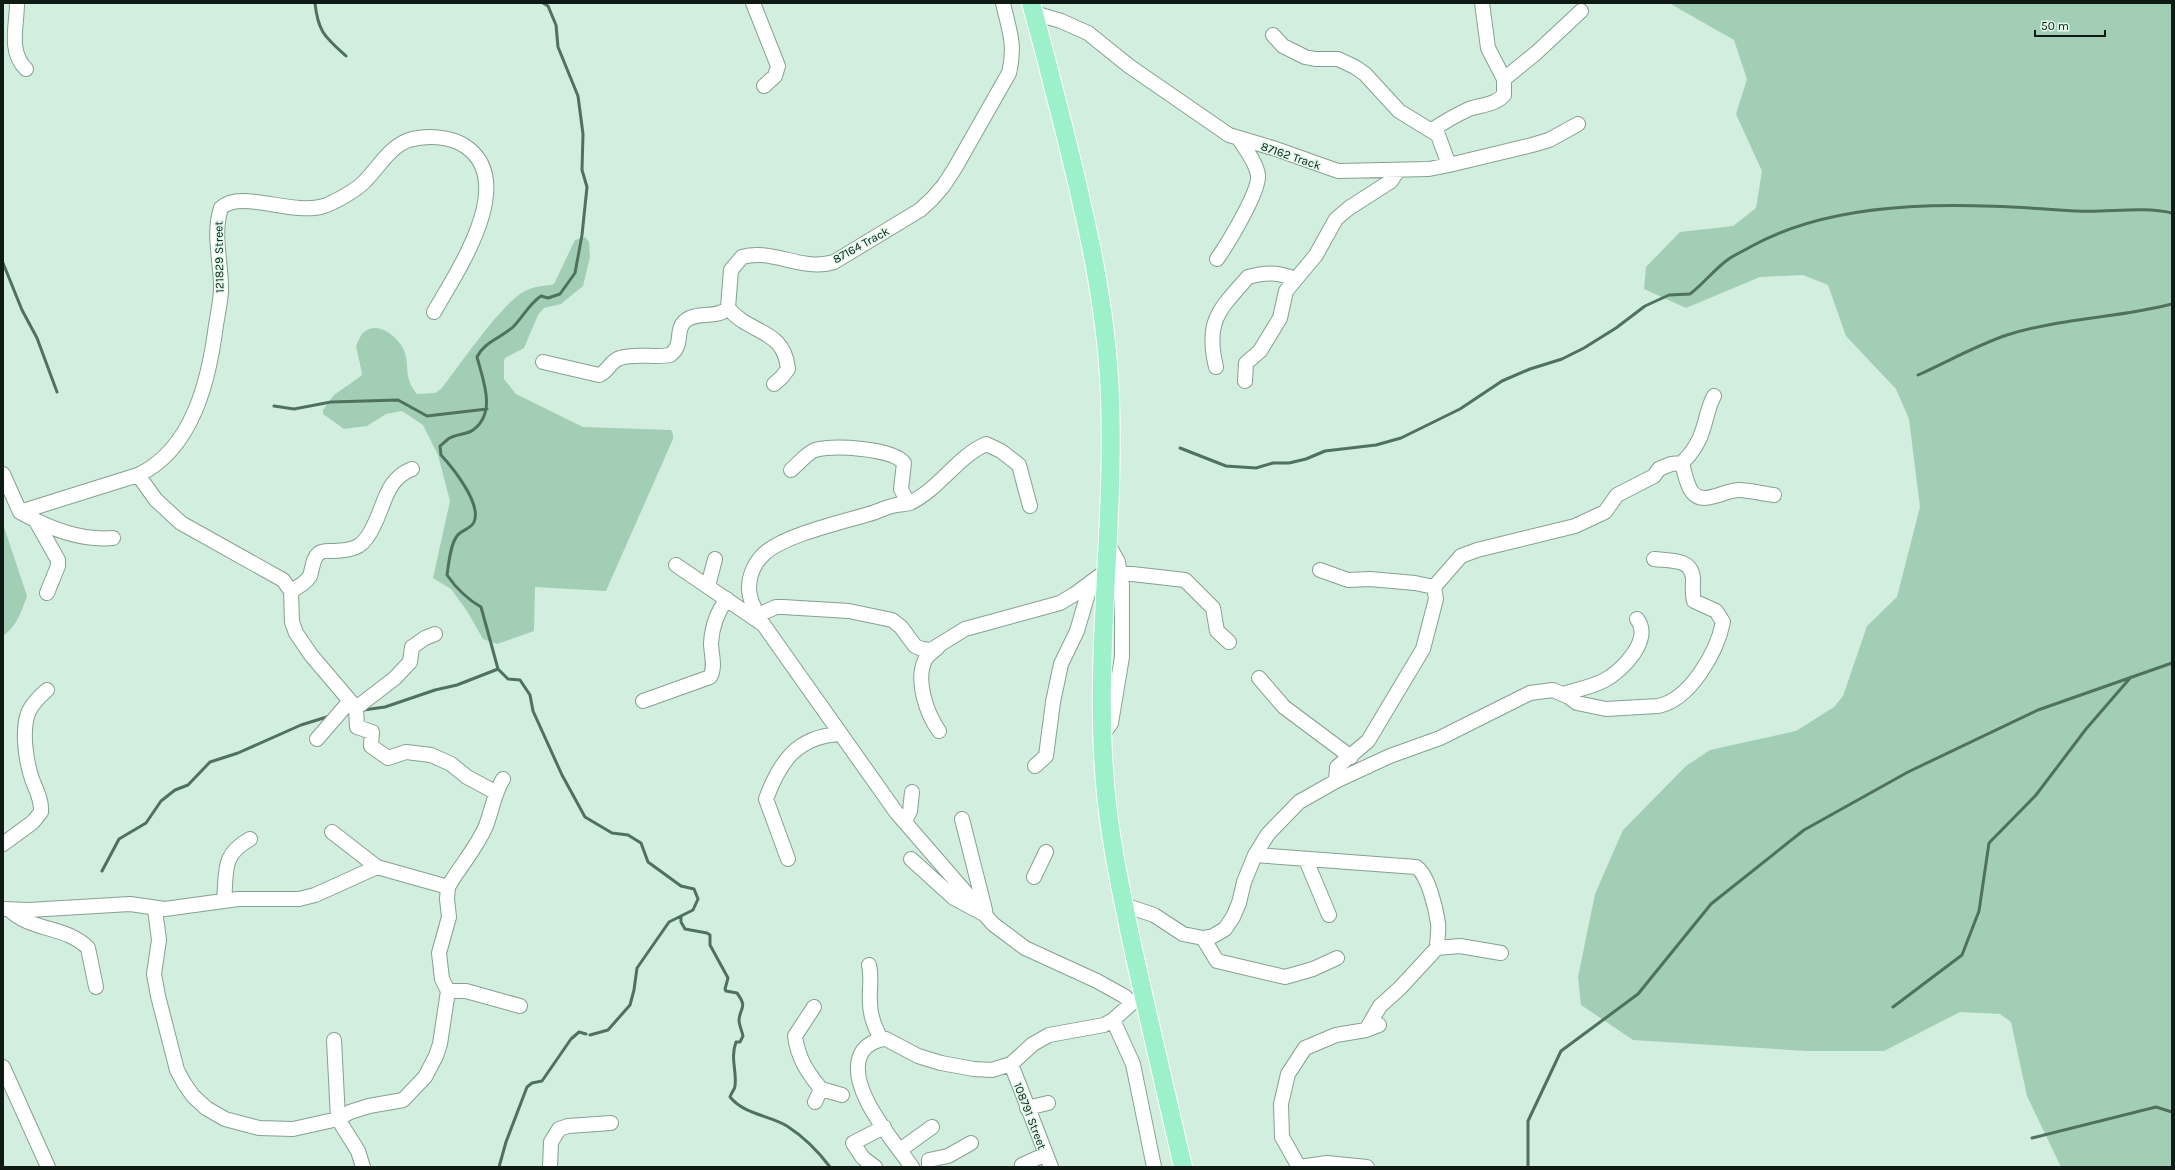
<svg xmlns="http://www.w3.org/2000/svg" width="2175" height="1170" font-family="Karla,sans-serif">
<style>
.green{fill:#a3ceb6}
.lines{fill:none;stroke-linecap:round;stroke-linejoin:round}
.stream{stroke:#4e725e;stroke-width:3}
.minor-casing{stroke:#86a091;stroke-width:16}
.major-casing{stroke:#fff;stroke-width:20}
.minor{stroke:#fff;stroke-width:14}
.major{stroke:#9df1ca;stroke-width:18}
.labels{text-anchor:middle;stroke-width:3;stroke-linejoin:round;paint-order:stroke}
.street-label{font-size:12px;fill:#0f1a14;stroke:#dffceb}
</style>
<rect width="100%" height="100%" fill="#d2eede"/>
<path class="green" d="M 1669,3 L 2172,3 L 2172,1167 L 2061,1167 L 2027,1096 L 2011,1022 L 2000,1014 L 1960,1012 L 1884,1051 L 1807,1051 L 1633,1040 L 1581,1005 L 1578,977 L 1595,894 L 1623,830 L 1686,766 L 1710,750 L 1796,731 L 1834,707 L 1843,696 L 1867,626 L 1897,597 L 1920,507 L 1909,419 L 1896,389 L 1846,336 L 1828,285 L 1803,275 L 1760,277 L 1686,308 L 1644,289 L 1646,267 L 1680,232 L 1733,226 L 1756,208 L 1762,171 L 1736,114 L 1747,79 L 1734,40 Z
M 585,237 L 589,242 L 590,257 L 583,286 L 561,304 L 544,308 L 538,315 L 524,348 L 505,358 L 504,361 L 504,379 L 516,394 L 583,427 L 671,430 L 673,434 L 673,439 L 606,591 L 535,587 L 534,631 L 497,644 L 483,639 L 467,611 L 451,589 L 433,578 L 450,501 L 438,455 L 423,425 L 402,411 L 386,414 L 367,426 L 344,429 L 323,414 L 323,410 L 334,395 L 361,376 L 362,373 L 356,346 C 358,342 360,336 363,333 C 376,320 396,335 403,348 C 411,364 402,376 417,394 L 435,393 L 441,389 C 459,367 503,300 527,290 C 535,286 546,286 554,284 L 575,240 Z
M 3,524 L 27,596 C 21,612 17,626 3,636 Z"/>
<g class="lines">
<path class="stream" d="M 315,3 C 318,32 325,37 346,56
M 543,3 L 548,6 L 556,25 L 558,47 L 578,96 L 583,134 L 582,170 L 587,187 L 582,235 L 575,273 L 560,294 L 548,298 L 541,296 C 529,304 523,317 513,327 C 501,338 484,342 477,357 C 483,380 497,413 473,430 C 468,434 459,434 452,437 C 448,438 444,443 440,446 L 441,455 C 453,468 482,504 474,522 C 471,529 461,530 457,536 C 450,545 449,563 447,575 C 456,588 467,599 481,607 L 498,669 L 508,679 L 520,680 L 530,695 L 533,711 L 562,775 L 585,817 L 612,833 L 628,835 L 641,843 L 648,862 L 681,886 L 694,889 L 698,899 L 693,910 L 669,922 L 637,968 L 634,990 L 630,1005 L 608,1030 L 590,1035
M 3,263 L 22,310 L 37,338 L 57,392
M 1918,375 C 1947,362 1977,345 2007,335 C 2061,318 2118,318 2172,304
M 274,406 L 294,409 L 331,402 L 398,400 L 427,416 L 487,409
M 1180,448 L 1226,466 L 1256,468 L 1273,463 L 1289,463 L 1306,459 L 1325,451 L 1376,445 L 1401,438 L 1460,409 L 1502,381 L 1530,369 L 1562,359 L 1584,348 L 1616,328 L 1645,306 L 1669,295 L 1690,294 C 1703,284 1713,271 1726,261 C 1733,255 1744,251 1752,246 C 1845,195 1973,204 2076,211 C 2107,213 2141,206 2172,213
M 363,710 L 385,707 L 435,690 L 457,685 L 498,669
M 102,871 L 119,839 L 146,823 L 161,801 L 175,790 L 188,785 L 210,762 L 238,753 L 301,725 L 330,716
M 681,916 L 681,922 L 685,929 L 707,933 L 710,935 L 710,945 L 728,978 L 725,989 L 726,991 L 737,993 C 748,1008 740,1007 739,1020 C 739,1025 742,1031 743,1036 L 740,1042 L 736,1042 C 730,1059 737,1070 735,1086 C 735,1089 731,1093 730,1097 C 745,1115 769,1115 787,1126 C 804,1137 818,1151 830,1167
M 1893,1007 L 1962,955 L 1979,911 L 1989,843 L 2036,795 L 2086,729 L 2131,677
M 2032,1138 L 2156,1107 L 2172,1112
M 499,1167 L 506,1142 L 527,1087 L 532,1083 L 542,1081 L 571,1039 L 579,1032 L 586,1034
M 1528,1167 L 1528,1121 L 1561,1051 L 1638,994 L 1711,904 L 1804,830 L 1908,772 L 2038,710 L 2172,663"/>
<defs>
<path id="minor" d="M 17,3 C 17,26 8,51 26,69
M 753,3 L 778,66 L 775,76 L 764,86
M 1034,13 L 1061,21 L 1088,33 L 1129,66 L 1229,135 L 1276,149 L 1338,171 L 1429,169 L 1449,165 L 1532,145 L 1549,140 L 1578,124
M 1273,35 L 1283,46 L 1305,57 L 1315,59 L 1338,59 L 1355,67 L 1365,74 L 1399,111 L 1438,135 L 1449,165
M 1504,79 L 1536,53 L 1581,11
M 1432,130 C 1444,122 1456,115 1469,109 C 1480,105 1495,105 1504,95 L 1504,79 L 1488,48 L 1482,3
M 1217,259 C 1227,245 1260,191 1258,175 C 1256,162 1246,150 1239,139
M 728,308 C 750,335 784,328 788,369 L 782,377 L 774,384
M 543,362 L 599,375 C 608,372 610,361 620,358 C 635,353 654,358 670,355 C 684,345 675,331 684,322 C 695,310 717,320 728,308 L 731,270 L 742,257 C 773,248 802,272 834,262 L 920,210 L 932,199 L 944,185 L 955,168 L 1009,73 C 1016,45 1009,30 1003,3
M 1216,367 C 1205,321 1219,310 1248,277 C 1266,272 1278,272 1295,279
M 1245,381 L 1246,363 L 1260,351 L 1280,318 L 1286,291 L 1316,255 L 1336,219 L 1349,208 L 1391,181 L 1398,170
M 1682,463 C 1687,482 1689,505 1715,496 C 1723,494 1731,490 1739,490 C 1750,490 1763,494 1774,495
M 791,470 C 798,464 807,453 815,450 C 834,445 892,448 904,463 L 901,489 L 908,503
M 3,474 L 20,512 L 138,475 C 193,449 209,380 216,325 C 218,314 220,303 221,292 C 222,264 212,235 221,208 C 241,189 292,216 324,206 C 335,202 357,190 365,181 C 379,167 389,147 409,140 C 426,135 450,136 465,146 C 519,182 456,273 434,312
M 138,475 L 156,500 L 181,523 L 283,580 L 291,591 L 292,622 L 296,633 L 311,655 L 356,708 L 357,727 L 372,732 L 371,746 L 388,758 L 406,752 L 431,755 L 451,764 L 467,777 L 495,792
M 1030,506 L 1019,465 L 1001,451 L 986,444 C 957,457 939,489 910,503 C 904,505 897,504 892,506 C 884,508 877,512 869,514 C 842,522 785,535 765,553 C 755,562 749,575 749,588 C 749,601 757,613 763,624 L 896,812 L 993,924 L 1025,948 L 1097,981 L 1124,996 L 1132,1003
M 20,512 C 48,528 81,541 113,538
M 36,521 L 58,560 L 58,566 L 47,593
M 676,565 L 761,623
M 1320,570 L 1348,580 L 1370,579 L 1415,583 L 1434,587
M 708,586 L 715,559
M 291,591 C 298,587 306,583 310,576 C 313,568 312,559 319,553 C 323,550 329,551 334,551 C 356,550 364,547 374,525 C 385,504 386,479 412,469
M 758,615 L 776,607 L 783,607 L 849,611 L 892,620 L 901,627 L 915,646 L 922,649 L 931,650 L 965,629 L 1060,603 L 1075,594 L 1106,571 L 1185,580 L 1213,608 L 1217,631 L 1229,642
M 938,647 C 934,651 927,655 925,660 C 915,681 927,714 939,731
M 1259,678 L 1284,707 L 1351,757
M 1562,694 C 1576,690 1592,687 1605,680 C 1623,670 1653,639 1637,619
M 643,701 L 710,677 C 716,666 711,654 711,643 C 712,627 717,612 727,599
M 356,708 L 395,678 L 410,662 L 412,647 L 425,638 L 435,634
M 1102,736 L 1111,723 L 1122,657 L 1122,585 L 1118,562 L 1108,544
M 317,739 L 349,702
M 1035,766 L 1046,756 L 1053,702 L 1061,664 L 1077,631 L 1091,583
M 1336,781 L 1337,767 L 1368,741 L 1423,649 L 1436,599 L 1434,587 L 1461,556 L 1477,550 L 1575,526 L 1605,512 L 1617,495 L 1654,476 L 1659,469 L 1671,464 L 1682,463 C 1691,454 1700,441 1703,429 C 1707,417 1708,407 1714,396
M 962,819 L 985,910
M 905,821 L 910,811 L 912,792
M 332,832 L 377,867 L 448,887 C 460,866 476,849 486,826 C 492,810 494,794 503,779
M 3,844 L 33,822 L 41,812 C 42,800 36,790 32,779 C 26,761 21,729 29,711 C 33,703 40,696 47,690
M 1255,855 L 1416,867 C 1428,874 1436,909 1438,923 C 1439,931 1437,940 1437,948
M 788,859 L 766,799 C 780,761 797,737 839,734
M 911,859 L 954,898 L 982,913
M 1306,860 L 1329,915
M 1034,877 L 1046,852
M 224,900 C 227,871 221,855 250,839
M 1124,905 L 1154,915 L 1183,934 L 1203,938 L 1213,936 L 1225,929 L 1233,917 L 1239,903 L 1244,882 L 1255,855 L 1268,834 L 1299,802 L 1336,781 L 1390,756 L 1440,738 L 1530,693 L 1553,690 L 1569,697 L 1577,703 L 1606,709 L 1658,706 C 1690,700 1717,652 1723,622 L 1716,611 L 1694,601 C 1692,594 1693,586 1693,579 C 1692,558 1670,561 1654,559
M 3,909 L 29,910 L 130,904 L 165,909 L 238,899 L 299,899 L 315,895 L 377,867
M 155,909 L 159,940 L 154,974 L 158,996 L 177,1070 L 184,1083 L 193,1096 L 206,1108 L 225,1119 L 259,1128 L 293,1129 L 338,1119 L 350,1112 L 369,1106 L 403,1100 L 425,1077 L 436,1056 L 440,1044 L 448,991 L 442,979 L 439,953 L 449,917 L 447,899 L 448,887
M 10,910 C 31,931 67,926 88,948 L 96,987
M 1203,938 L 1217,961 L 1285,977 L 1313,969 L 1337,958
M 869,965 C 872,978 869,990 870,1003 C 870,1015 875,1028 881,1039
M 448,991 L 466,991 L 520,1006
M 814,1007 L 795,1036 C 798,1058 807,1072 821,1089
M 1113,1020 L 1133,1064 L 1154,1167
M 1366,1030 L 1380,1006 L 1399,989 L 1437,948 L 1460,946 L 1501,953
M 334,1040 L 338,1119 L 358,1151 L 363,1167
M 1011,1064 L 1051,1167
M 3,1067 L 48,1167
M 815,1102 L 821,1089 L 842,1095
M 1027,1108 L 1048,1103
M 900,1150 L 932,1127
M 1022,1165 L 1046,1154
M 550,1167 L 551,1142 L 559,1129 L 568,1126 L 611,1123
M 875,1167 L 863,1158 L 853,1143 L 884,1127
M 912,1167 C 894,1141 843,1085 862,1052 C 866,1045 877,1039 886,1039 L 918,1056 L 941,1063 L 974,1069 L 992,1070 L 1011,1064 L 1033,1044 L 1049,1035 L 1104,1025 L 1113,1020 L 1132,1003 L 1139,999
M 929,1167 L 929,1160 L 948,1156 L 971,1143
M 1367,1167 L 1327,1163 L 1299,1167 L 1282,1137 L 1281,1104 L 1288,1074 L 1305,1048 L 1336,1035 L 1366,1030 L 1379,1025"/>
<path id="major" d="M 1031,3 C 1043,45 1053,87 1064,129 C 1086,218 1107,306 1110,398 C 1115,526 1094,655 1105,783 C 1109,833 1119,881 1129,930 C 1146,1009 1165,1088 1183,1167"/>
</defs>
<use href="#minor" class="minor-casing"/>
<use href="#major" class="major-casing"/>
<use href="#minor" class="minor"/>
<use href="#major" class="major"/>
</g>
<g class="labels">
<g class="street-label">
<text transform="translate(1291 156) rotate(19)" y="4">87162 Track</text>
<text transform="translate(861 245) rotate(-29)" y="4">87164 Track</text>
<text transform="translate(219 257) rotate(-91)" y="4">121829 Street</text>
<text transform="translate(1030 1116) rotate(69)" y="4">108791 Street</text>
</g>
</g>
<rect width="2175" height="1170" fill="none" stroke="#0f1a14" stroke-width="8"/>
<path d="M2035 30v6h70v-6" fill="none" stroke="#0f1a14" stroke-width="2"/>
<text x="2041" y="30" font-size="12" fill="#0f1a14" stroke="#dffceb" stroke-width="3" paint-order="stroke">50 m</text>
</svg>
